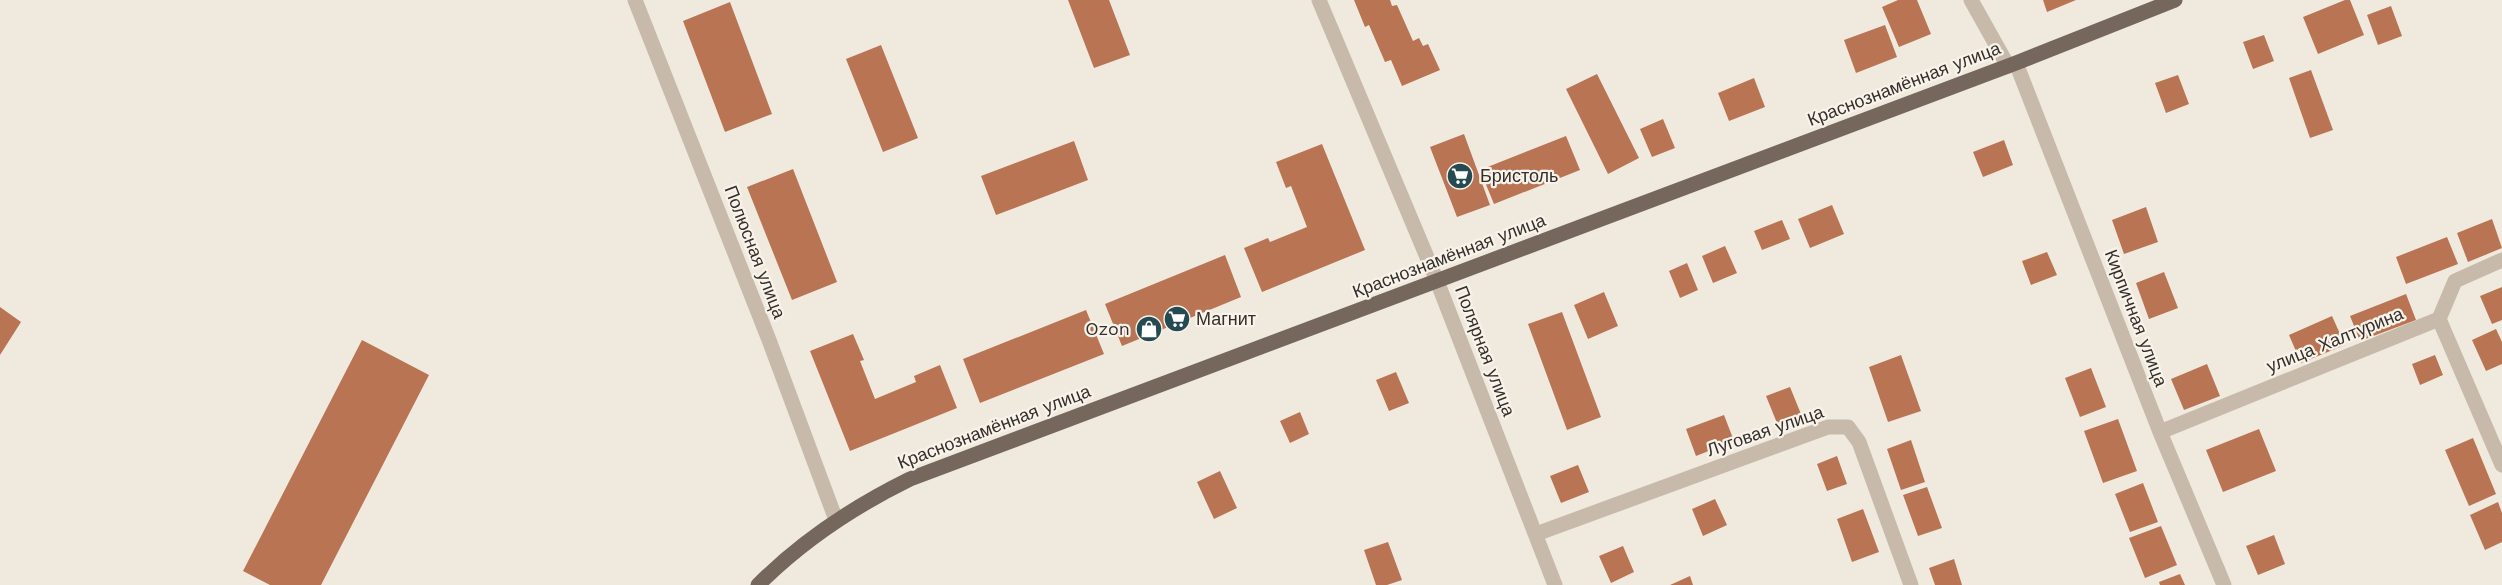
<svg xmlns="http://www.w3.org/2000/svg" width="2502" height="585" font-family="'Work Sans',sans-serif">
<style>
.building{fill:#b97453}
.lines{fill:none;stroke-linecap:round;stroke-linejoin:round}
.minor{stroke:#c7baab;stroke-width:15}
.primary{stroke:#75675c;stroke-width:15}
.labels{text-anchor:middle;stroke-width:4.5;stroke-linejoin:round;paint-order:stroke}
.street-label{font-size:18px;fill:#352e2a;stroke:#f8f3ea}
.poi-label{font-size:18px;fill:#352e2a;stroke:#f8f3ea;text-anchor:start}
</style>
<rect width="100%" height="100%" fill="#f0e9de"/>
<path class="building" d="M 1068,0 L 1109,0 L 1130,55 L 1094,68 Z
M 1354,0 L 1390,0 L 1392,6 L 1397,5 L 1413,41 L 1419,38 L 1423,46 L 1428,44 L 1440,70 L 1402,86 L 1391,60 L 1385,62 L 1369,25 L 1365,27 Z
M 1898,0 L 1917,0 L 1931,34 L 1899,47 L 1882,7 Z
M 2043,0 L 2076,0 L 2047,12 Z
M 2345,0 L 2350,0 L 2364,35 L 2318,54 L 2303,17 Z
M 730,2 L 772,114 L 725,132 L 683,21 Z
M 2391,6 L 2402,36 L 2378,45 L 2367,15 Z
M 1885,25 L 1897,57 L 1856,73 L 1844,40 Z
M 2264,35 L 2274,61 L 2253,69 L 2243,42 Z
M 881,45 L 918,138 L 883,152 L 846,59 Z
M 2311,70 L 2333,130 L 2310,138 L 2289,78 Z
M 1597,74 L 1639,158 L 1608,174 L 1566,89 Z
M 2178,75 L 2189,104 L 2166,113 L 2155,83 Z
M 1754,78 L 1765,107 L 1729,121 L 1718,93 Z
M 1663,119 L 1675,148 L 1652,157 L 1640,129 Z
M 1464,134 L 1490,205 L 1457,217 L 1430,147 Z
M 1566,136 L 1580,170 L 1494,204 L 1480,170 Z
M 2004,140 L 2013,165 L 1983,177 L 1973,152 Z
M 1074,141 L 1088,180 L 996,215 L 981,176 Z
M 1322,144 L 1365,250 L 1262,292 L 1244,248 L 1268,238 L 1270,242 L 1307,227 L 1291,186 L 1286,188 L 1276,162 Z
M 793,169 L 837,282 L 792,300 L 747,187 Z
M 1832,205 L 1844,234 L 1810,248 L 1798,219 Z
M 2146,207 L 2158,242 L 2124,254 L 2112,220 Z
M 2492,219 L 2502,248 L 2468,262 L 2457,233 Z
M 1782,220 L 1790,239 L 1762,250 L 1754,231 Z
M 2447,237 L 2458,264 L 2406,284 L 2396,257 Z
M 1725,246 L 1737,273 L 1713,283 L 1702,256 Z
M 2047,252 L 2057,275 L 2031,285 L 2022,261 Z
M 1225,255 L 1241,297 L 1122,346 L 1105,304 Z
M 1687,263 L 1698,290 L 1680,298 L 1669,271 Z
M 2164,272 L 2178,308 L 2149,319 L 2136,283 Z
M 2502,287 L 2502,320 L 2492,324 L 2480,296 Z
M 1604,292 L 1618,326 L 1588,339 L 1574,305 Z
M 2406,294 L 2416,320 L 2360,341 L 2350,316 Z
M 0,307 L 21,322 L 0,355 Z
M 1086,310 L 1104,354 L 980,403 L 963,359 Z
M 1562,312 L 1601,417 L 1567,430 L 1528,324 Z
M 2332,316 L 2345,345 L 2301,363 L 2289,335 Z
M 2496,329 L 2502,342 L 2502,364 L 2486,371 L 2472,340 Z
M 853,334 L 864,360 L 860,361 L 875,399 L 916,382 L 914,376 L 940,365 L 957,408 L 850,451 L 810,351 Z
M 362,340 L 429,375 L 321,585 L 270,585 L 243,571 Z
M 1901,355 L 1921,411 L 1888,422 L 1869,367 Z
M 2435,355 L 2443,375 L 2420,385 L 2412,364 Z
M 2207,364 L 2220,396 L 2184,410 L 2171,379 Z
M 2091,368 L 2106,407 L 2080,417 L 2065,378 Z
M 1396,372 L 1409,403 L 1389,411 L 1376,380 Z
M 1790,387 L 1801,414 L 1777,423 L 1766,396 Z
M 1300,412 L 1309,434 L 1290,443 L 1280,421 Z
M 1724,415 L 1734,441 L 1696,456 L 1686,429 Z
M 2118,419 L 2137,471 L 2103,483 L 2084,431 Z
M 2259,429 L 2276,471 L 2223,492 L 2206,450 Z
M 2473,438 L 2496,494 L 2469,506 L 2445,450 Z
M 1911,440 L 1925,482 L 1901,490 L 1887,449 Z
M 1837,456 L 1847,484 L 1827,491 L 1817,464 Z
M 1578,465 L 1589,492 L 1561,503 L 1550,476 Z
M 1220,471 L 1237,508 L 1214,519 L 1197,482 Z
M 2143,483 L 2158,522 L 2130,532 L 2115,494 Z
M 1927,487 L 1942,528 L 1918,536 L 1903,495 Z
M 1715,499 L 1727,525 L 1703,536 L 1692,509 Z
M 2498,502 L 2502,513 L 2502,542 L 2485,550 L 2470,515 Z
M 1863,509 L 1879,552 L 1852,562 L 1837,519 Z
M 2161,526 L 2177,565 L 2145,578 L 2129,538 Z
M 2274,535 L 2285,564 L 2258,575 L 2246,546 Z
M 1388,542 L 1402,580 L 1387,585 L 1376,585 L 1364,550 Z
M 1623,546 L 1634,572 L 1611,583 L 1599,556 Z
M 1954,559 L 1962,585 L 1935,585 L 1929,568 Z
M 2180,574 L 2185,585 L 2160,585 L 2159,582 Z
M 1690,576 L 1693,585 L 1670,585 Z"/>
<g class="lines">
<path class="minor" d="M 635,0 L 769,340 L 836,520
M 1319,0 L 1437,281 L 1555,585
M 1971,0 L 2008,66
M 2016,63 L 2160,432 L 2224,585
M 2439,319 L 2502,465
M 2160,432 L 2439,319 L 2455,281 L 2502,260
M 1536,534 L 1828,427 L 1848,427 L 1859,442 L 1911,585"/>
<path class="primary" d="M 758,585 C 803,540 853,507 910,479 L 2016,63 L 2175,0"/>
</g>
<defs>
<symbol id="supermarket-disc" viewBox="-11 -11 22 22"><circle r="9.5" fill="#244b52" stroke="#f8f3ea"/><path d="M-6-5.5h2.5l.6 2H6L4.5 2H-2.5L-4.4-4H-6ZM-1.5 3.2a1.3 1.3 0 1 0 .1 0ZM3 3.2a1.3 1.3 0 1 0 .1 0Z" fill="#fff"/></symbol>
<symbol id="shop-disc" viewBox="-11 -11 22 22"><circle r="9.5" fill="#244b52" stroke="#f8f3ea"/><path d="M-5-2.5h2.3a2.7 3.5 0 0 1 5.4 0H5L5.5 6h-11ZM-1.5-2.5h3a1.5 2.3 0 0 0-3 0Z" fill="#fff"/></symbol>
</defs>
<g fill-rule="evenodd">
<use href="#supermarket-disc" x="1445" y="161" width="30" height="30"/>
<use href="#supermarket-disc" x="1162" y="304" width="30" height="30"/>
<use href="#shop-disc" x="1134" y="314" width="30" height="30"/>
</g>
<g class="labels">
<g class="street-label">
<text transform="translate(1904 84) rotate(-21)" y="6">Краснознамённая улица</text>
<text transform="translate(755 252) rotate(69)" y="6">Полюсная улица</text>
<text transform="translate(1449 256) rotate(-21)" y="6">Краснознамённая улица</text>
<text transform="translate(2136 318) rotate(69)" y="6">Кирпичная улица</text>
<text transform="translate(2335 340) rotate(-22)" y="6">улица Халтурина</text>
<text transform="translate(1485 351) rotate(69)" y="6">Полярная улица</text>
<text transform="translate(994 427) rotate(-21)" y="6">Краснознамённая улица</text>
<text transform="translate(1765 431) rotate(-19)" y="6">Луговая улица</text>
</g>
<g class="poi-label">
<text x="1480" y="182">Бристоль</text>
<text x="1196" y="325">Магнит</text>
<text x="1130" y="335" text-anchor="end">Ozon</text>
</g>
</g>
</svg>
